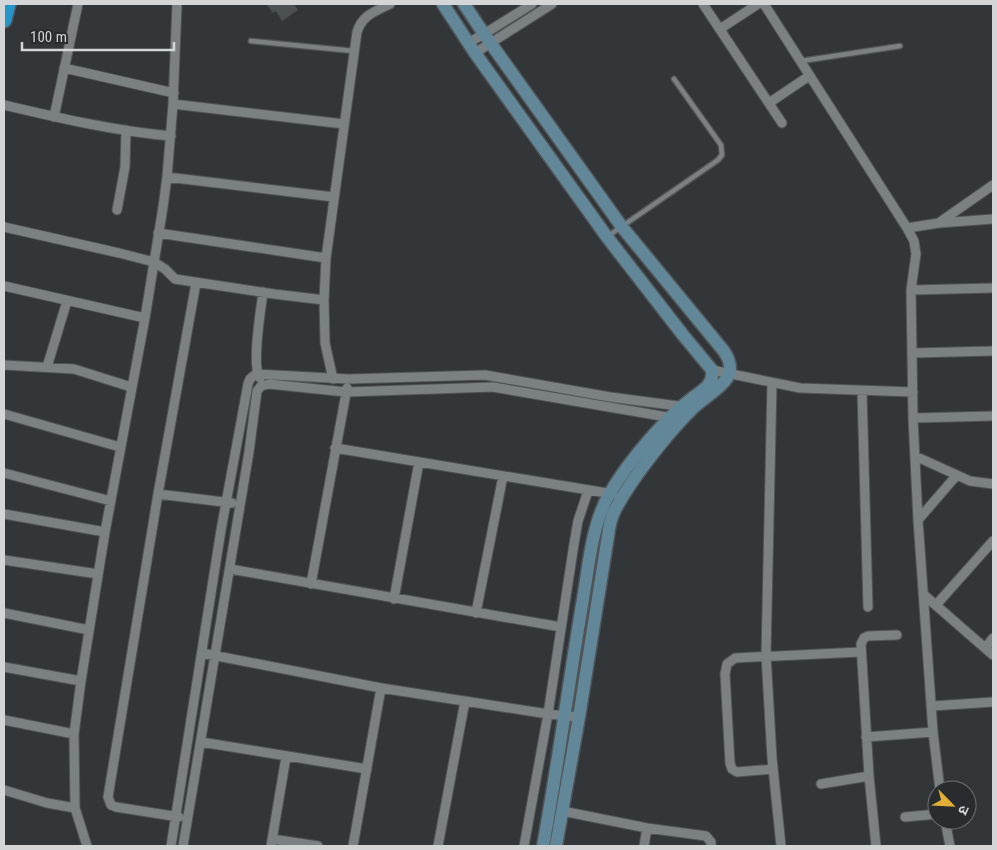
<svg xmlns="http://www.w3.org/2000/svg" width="997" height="850" font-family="'Roboto Condensed','Noto Sans Devanagari',sans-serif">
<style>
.building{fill:#4b5052}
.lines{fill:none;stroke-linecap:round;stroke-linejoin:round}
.lane-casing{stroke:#515457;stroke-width:7}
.street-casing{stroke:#515457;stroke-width:11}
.secondary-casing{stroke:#515457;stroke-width:15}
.highway-casing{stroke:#515457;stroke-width:18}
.lane{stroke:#7b8083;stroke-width:4.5}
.street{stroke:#7b8083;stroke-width:9}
.secondary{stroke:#618798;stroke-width:12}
.highway{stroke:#2596c9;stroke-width:15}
</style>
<rect width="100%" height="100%" fill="#323638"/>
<path class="building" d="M 266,4 L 294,4 L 298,10 L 282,21 L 276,11 L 273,13 Z"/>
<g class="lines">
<defs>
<path id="lane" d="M 251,41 L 354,51
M 801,61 L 900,46
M 608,236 L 718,160 L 722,155 L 721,145 L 674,79"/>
<path id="street" d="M 177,4 L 173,104 L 344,124
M 703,4 L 782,123
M 764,4 L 907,228 L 914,241 L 916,254 L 911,290 L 913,418 L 918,520 L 933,732 L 940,790
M 720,29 L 758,4
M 468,43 L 484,34 L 532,4
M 475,53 L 552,4
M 64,68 L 174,93
M 769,103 L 809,76
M 4,105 C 59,118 115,131 171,136
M 54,117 L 78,4
M 167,177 L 334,197
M 117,210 L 125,167 L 126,130
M 940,222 L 993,185
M 4,227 L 119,253 L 154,262 L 165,269 L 175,279 L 274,294 L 324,300
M 907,228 L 939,223 L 993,219
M 158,233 L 326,258
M 4,286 L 145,318
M 911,290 L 993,288
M 913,353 L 993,351
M 4,365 L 74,369 L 131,387
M 47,367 L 67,301
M 712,370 L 800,388 L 913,392
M 260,378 C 251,366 261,309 263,292
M 333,379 L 325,343 L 324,300 L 326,258 L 357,32 C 362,15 376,11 390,4
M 772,383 L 766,655 L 772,758 L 781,846
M 862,391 L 868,607
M 4,414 L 120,447
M 913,418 L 993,416
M 335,448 L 613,494
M 915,456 L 970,481 L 993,484
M 4,473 L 111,501
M 158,494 L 232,503
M 4,514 L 105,532
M 918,520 L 956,476
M 4,560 L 98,574
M 230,569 L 561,627
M 311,584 L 347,388
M 923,594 L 993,655
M 394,599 L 419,462
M 936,605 L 993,541
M 4,613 L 89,630
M 476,613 L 503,476
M 985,648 L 993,638
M 202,653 L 381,688 L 548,714 L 579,717
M 4,667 L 81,681
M 932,706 L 993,702
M 4,720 L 74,734
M 866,737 L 933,732
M 201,742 L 367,769
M 773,769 L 737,772 L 732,769 L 730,763 L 725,674 L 727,664 L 735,658 L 860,652
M 821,784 L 869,776
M 4,790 L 47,803 L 75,808
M 562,811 L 647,828 L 706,836 L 711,842 L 711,846
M 179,817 L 116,807 L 111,805 L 108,797 L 158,494 L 196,283
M 905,817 L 937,814
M 945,820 L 950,846
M 272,839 L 318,846
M 87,846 L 75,808 L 74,734 L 81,681 L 105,532 L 145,318 L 163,207 L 167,177 L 173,104
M 171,846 L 221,530 L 248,384 L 250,379 L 256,374 L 348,379 L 485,375 L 610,397 L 686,407
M 183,846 L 249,452 L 257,391 L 261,386 L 269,384 L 346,392 L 493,387 L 673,418
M 271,846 L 286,757
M 353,846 L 381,688
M 438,846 L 465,701
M 524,846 L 548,714 L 574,544 L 578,521 L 588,491
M 644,846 L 647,828
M 876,846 L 869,776 L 861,644 L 864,638 L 868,636 L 897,635"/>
<path id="secondary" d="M 443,4 L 475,53 L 607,237 L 683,335 L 712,370 C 714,383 705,389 695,396 C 665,418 629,461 610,493 C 592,523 589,564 583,599 C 569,681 558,764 543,846
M 464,4 L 484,34 L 622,227 L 723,350 C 729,358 733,369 727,378 C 719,390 702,399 692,409 C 667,434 631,479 615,510 C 611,518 609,527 608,536 L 579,717 L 556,846"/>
<path id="highway" d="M 4,20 L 8,4"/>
</defs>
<use href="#lane" class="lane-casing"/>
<use href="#street" class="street-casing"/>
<use href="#secondary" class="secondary-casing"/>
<use href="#highway" class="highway-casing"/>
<use href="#lane" class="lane"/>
<use href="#street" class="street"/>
<use href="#secondary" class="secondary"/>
<use href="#highway" class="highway"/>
</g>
<rect width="997" height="850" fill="none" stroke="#d3d5d7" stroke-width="10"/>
<g transform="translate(952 805) rotate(114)"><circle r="24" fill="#282c2e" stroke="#6c7072"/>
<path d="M0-4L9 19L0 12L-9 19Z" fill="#e3ae35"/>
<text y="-8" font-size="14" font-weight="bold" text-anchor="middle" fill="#d3d5d7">उ</text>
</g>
<path d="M22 42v8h152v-8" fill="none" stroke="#d3d5d7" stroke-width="2.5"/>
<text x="30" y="42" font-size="15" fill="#d3d5d7" stroke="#282c2e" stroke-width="4" paint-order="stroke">100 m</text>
</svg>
